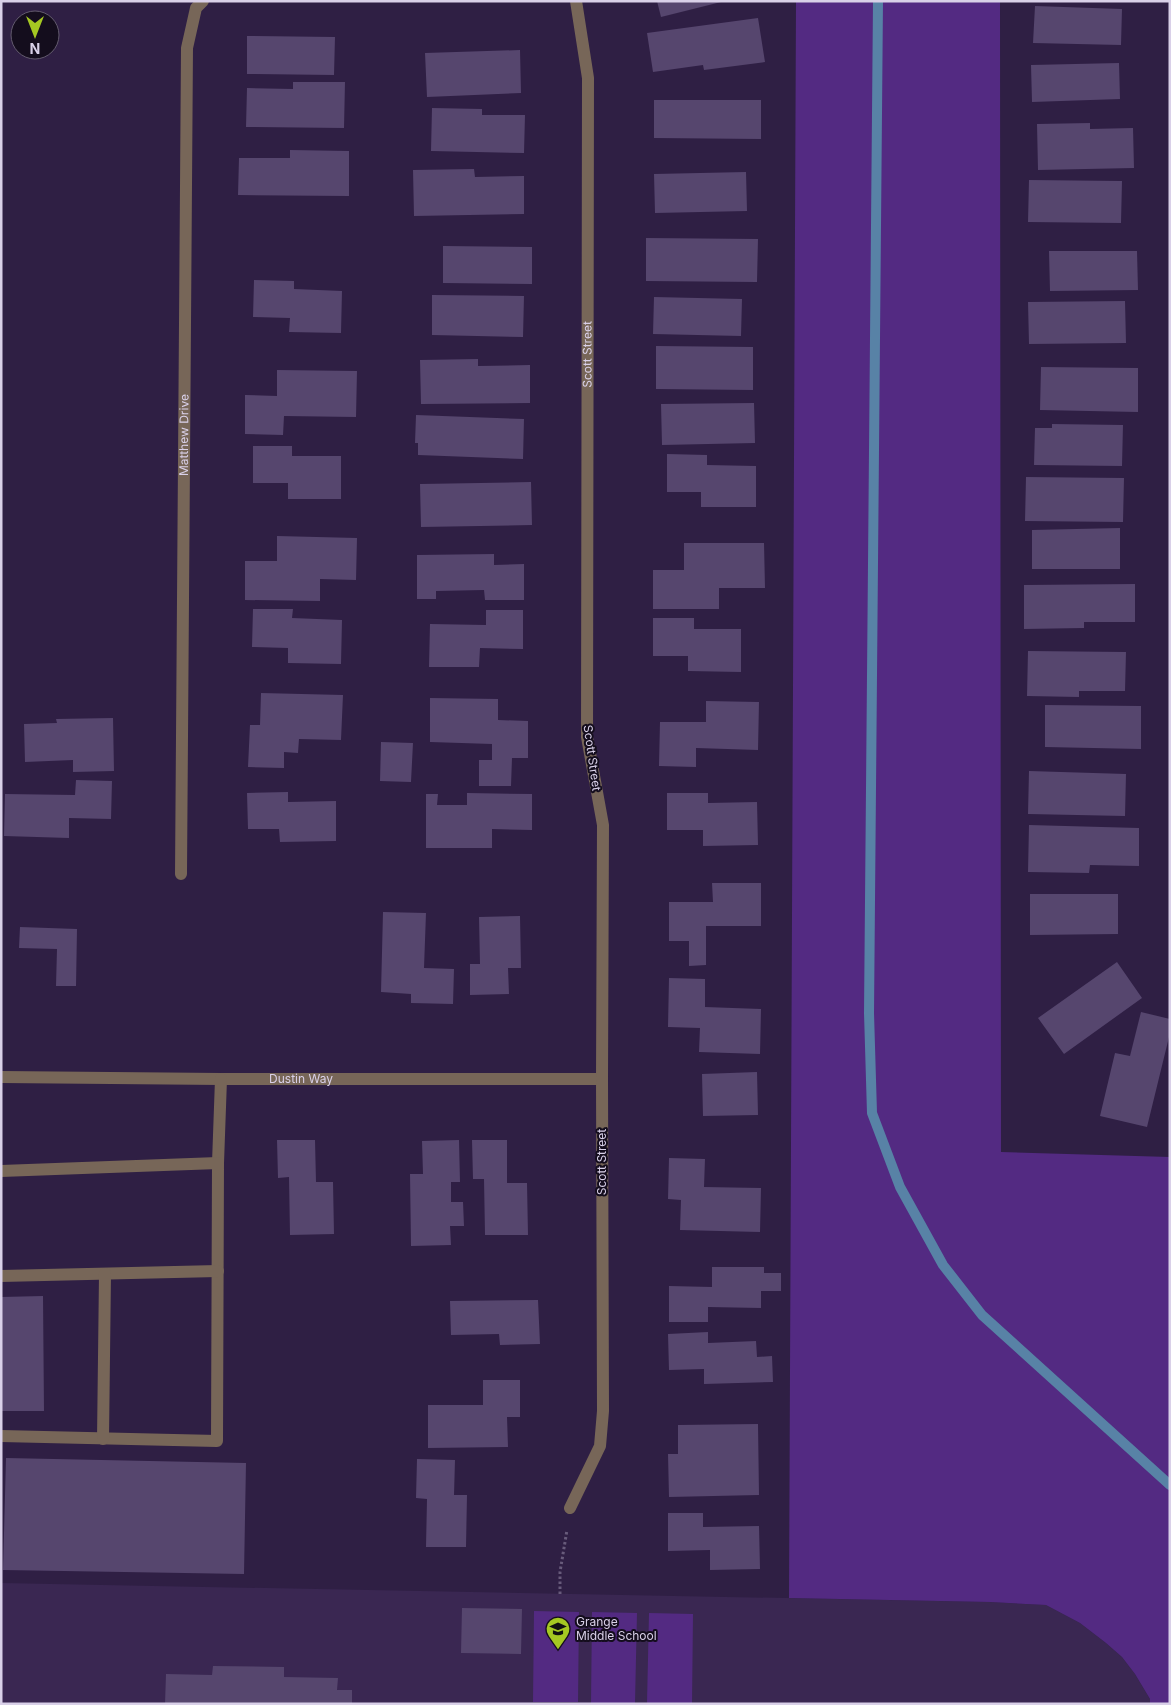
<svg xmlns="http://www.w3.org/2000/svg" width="1171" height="1705" font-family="Inter,sans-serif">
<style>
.built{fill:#3a2752}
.green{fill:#532a82}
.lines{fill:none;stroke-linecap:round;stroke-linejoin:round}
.stream{stroke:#5882a6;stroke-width:10}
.building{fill:#56466e}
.path{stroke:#685b7b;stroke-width:3;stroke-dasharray:2.5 2.5;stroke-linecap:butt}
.minor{stroke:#776658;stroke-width:12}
.labels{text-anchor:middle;stroke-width:4;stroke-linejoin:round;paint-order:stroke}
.street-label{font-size:12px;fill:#d9d0e8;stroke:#140d1d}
.poi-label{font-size:12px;fill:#d9d0e8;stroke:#140d1d;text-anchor:start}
</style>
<rect width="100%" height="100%" fill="#2f1f44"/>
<path class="built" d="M 1,1583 L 990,1602 L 1046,1605 L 1080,1623 L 1106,1643 L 1122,1657 L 1135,1674 L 1150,1699 L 1150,1704 L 1,1704 Z"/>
<path class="green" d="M 796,1 L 1000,1 L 1001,1152 L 1170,1157 L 1170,1704 L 1150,1704 L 1150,1699 L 1135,1674 L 1122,1657 L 1106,1643 L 1080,1623 L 1046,1605 L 990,1602 L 789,1598 Z
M 534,1611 L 579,1612 L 578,1702 L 533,1702 Z
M 592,1612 L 637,1613 L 635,1703 L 591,1703 Z
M 649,1613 L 693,1614 L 692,1704 L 647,1703 Z"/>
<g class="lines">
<path class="stream" d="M 878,1 L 869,1013 L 872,1113 L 900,1187 L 943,1265 L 982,1315 L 1170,1485"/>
</g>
<path class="building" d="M 657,1 L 721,1 L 721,2 L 661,17 Z
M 1035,6 L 1122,9 L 1121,45 L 1033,43 Z
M 758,18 L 765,62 L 704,70 L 703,65 L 653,72 L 647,33 Z
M 247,36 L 335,37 L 334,75 L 247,74 Z
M 520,50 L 521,93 L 427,97 L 425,53 Z
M 1119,63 L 1120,99 L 1032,102 L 1031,65 Z
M 293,82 L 345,82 L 344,128 L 246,127 L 247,88 L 293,89 Z
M 654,100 L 761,100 L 761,139 L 654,138 Z
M 432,108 L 482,109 L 482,115 L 525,115 L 524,153 L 431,151 Z
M 1090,123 L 1090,129 L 1133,128 L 1134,168 L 1038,170 L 1037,124 Z
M 290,150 L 349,151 L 349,196 L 238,195 L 239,158 L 290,158 Z
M 474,169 L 475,177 L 524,176 L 524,214 L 414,216 L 413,170 Z
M 746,172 L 747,211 L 655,213 L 654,174 Z
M 1029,180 L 1122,181 L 1121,223 L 1028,222 Z
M 646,238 L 758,239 L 757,282 L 646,281 Z
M 443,246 L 532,247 L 532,284 L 443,283 Z
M 1049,251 L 1137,251 L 1138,290 L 1050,291 Z
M 254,280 L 294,281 L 294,289 L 342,291 L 341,333 L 289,332 L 290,318 L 253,317 Z
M 432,295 L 524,296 L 523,337 L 432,335 Z
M 654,297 L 742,299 L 741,336 L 653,334 Z
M 1125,301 L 1126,343 L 1029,344 L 1028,302 Z
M 656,346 L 753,347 L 753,390 L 656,389 Z
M 478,359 L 478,366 L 530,365 L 530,403 L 421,404 L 420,360 Z
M 1041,367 L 1138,368 L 1138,412 L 1040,410 Z
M 277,370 L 357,371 L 356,417 L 284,416 L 283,435 L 245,434 L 245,395 L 277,396 Z
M 754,403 L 755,443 L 662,445 L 661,404 Z
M 416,415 L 524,419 L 523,459 L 418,455 L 418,443 L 415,443 Z
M 1052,424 L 1123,425 L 1122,466 L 1034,465 L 1035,428 L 1052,428 Z
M 253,446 L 292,446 L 292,456 L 341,456 L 341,499 L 288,499 L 288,483 L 253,483 Z
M 667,454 L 707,455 L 707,465 L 756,466 L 756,507 L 701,507 L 701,492 L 667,492 Z
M 1026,477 L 1124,478 L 1123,522 L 1025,521 Z
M 531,482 L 532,525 L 421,527 L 420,484 Z
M 1120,528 L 1120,569 L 1032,569 L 1032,530 Z
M 277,536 L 357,538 L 356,580 L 320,579 L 320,601 L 245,600 L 245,561 L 277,561 Z
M 684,543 L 764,543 L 765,588 L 719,588 L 719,609 L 653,609 L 653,570 L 684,570 Z
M 494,554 L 494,565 L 524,564 L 524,600 L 485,600 L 484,590 L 436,591 L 436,599 L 417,599 L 417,555 Z
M 1135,584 L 1135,622 L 1084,622 L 1084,628 L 1024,629 L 1024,585 Z
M 253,609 L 293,609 L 292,618 L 342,620 L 341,664 L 288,663 L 288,648 L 252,647 Z
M 486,610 L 523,610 L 523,649 L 480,648 L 479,667 L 429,667 L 430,624 L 486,625 Z
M 653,618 L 694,618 L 694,629 L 741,629 L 741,672 L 688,671 L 688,656 L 653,656 Z
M 1028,651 L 1126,652 L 1125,691 L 1079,691 L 1079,697 L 1027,696 Z
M 261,693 L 343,695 L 341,740 L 299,739 L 298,753 L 284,752 L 284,768 L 248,767 L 250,725 L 260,725 Z
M 430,698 L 498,699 L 498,720 L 528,721 L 528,758 L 512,758 L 511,786 L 479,786 L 479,760 L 492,760 L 492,744 L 430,742 Z
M 706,701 L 759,702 L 758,750 L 696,748 L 696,767 L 659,766 L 660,722 L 706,722 Z
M 1045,705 L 1141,706 L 1141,749 L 1045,747 Z
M 113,718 L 114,771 L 73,772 L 73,760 L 25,762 L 24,724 L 57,723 L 56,719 Z
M 381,742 L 413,743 L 411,782 L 380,781 Z
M 1029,771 L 1126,774 L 1125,816 L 1028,814 Z
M 76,780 L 112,781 L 111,819 L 69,818 L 69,838 L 4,836 L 5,794 L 75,795 Z
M 288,792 L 288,802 L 336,801 L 336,841 L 280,842 L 279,829 L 248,829 L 247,793 Z
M 467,793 L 532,794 L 532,830 L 492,829 L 492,848 L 426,848 L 426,794 L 438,794 L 437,805 L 467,805 Z
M 667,793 L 708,793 L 708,803 L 757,802 L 758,845 L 703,846 L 703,830 L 667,830 Z
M 1029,825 L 1139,828 L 1139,866 L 1090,865 L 1089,873 L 1028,872 Z
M 712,883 L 761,883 L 761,926 L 706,926 L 706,965 L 689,966 L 689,941 L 669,941 L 669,902 L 713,902 Z
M 1030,894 L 1118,894 L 1118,934 L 1030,935 Z
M 383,912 L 426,913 L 424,968 L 454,969 L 453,1004 L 411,1003 L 411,994 L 381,992 Z
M 520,916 L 521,968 L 508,968 L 509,994 L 470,995 L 470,964 L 480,964 L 479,917 Z
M 20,927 L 77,929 L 76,986 L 56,986 L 57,949 L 19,948 Z
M 1117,962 L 1142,998 L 1064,1054 L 1038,1018 Z
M 669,978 L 705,979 L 705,1007 L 761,1009 L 760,1054 L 699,1052 L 700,1028 L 668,1027 Z
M 1141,1012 L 1170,1019 L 1170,1033 L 1147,1127 L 1100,1116 L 1115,1053 L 1130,1056 Z
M 757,1072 L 758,1115 L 703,1116 L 702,1074 Z
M 277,1140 L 315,1140 L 316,1182 L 333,1182 L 334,1234 L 290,1235 L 289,1177 L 278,1178 Z
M 459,1140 L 460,1182 L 451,1182 L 451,1202 L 463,1202 L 464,1226 L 450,1226 L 451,1245 L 411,1246 L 410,1174 L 423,1174 L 422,1141 Z
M 472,1140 L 507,1140 L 507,1183 L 527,1183 L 528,1235 L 485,1235 L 484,1179 L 473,1179 Z
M 669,1158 L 705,1159 L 704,1187 L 761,1188 L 760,1232 L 680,1230 L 681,1200 L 668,1199 Z
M 712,1267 L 764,1267 L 764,1273 L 781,1273 L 781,1291 L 761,1291 L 761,1308 L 708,1307 L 708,1322 L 669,1322 L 669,1286 L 712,1287 Z
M 43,1296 L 44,1411 L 1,1411 L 1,1297 Z
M 538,1300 L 540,1344 L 500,1345 L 499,1334 L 451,1335 L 450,1301 Z
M 708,1332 L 708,1343 L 756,1341 L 757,1357 L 772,1356 L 773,1382 L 704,1384 L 704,1369 L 669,1370 L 668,1334 Z
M 483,1380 L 520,1380 L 520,1417 L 507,1417 L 508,1447 L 428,1448 L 428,1405 L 483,1405 Z
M 758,1424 L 759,1495 L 669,1497 L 668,1454 L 678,1454 L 678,1425 Z
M 6,1458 L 246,1463 L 244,1574 L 3,1570 Z
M 417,1459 L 455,1460 L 454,1495 L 467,1495 L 466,1547 L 426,1547 L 427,1499 L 416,1498 Z
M 668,1513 L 703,1513 L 703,1527 L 759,1526 L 760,1569 L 710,1570 L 710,1550 L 668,1551 Z
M 462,1608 L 522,1609 L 521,1654 L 461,1653 Z
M 213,1666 L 284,1667 L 284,1677 L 338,1678 L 337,1690 L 352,1690 L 352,1704 L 165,1704 L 166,1674 L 212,1675 Z"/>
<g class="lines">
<path class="path" d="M 560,1594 L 560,1572 L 567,1530"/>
<g class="minor">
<path id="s1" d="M 181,874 L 187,48 L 196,8 L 203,1"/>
<path id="s2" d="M 1,1077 L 221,1079 L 602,1079"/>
<path d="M 218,1163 L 221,1079"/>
<path d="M 1,1171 L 218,1163 L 217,1441 L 1,1436"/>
<path d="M 1,1276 L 218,1271"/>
<path d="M 103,1439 L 105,1274"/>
<path id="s3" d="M 570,1508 L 600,1446 L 603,1411 L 602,1079 L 603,825 L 587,737 L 588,78 L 576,1"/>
</g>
</g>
<defs>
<symbol id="school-pin" viewBox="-11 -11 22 30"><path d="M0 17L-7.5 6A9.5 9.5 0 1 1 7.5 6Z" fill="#a5c822" stroke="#140d1d"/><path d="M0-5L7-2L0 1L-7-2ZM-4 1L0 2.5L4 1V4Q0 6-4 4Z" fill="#111"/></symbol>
</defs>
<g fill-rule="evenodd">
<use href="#school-pin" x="544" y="1615" width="28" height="38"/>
</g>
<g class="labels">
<g class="street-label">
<text dy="4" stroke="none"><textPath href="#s3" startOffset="1162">Scott Street</textPath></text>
<text dy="4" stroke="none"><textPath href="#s1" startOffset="439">Matthew Drive</textPath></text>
<text transform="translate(592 758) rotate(82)" y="4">Scott Street</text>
<text dy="4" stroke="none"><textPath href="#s2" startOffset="300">Dustin Way</textPath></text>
<text transform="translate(602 1162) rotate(-90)" y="4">Scott Street</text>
</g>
<g class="poi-label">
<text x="576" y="1626">Grange<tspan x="576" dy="14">Middle School</tspan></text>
</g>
</g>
<rect width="1171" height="1705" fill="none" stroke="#d9d0e8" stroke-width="5"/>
<g transform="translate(35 35) rotate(180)"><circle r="24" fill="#140d1d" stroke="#635b6e"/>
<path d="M0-4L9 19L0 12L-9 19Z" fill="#a5c822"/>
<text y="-8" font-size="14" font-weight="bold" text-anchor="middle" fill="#d9d0e8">N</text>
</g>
</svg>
